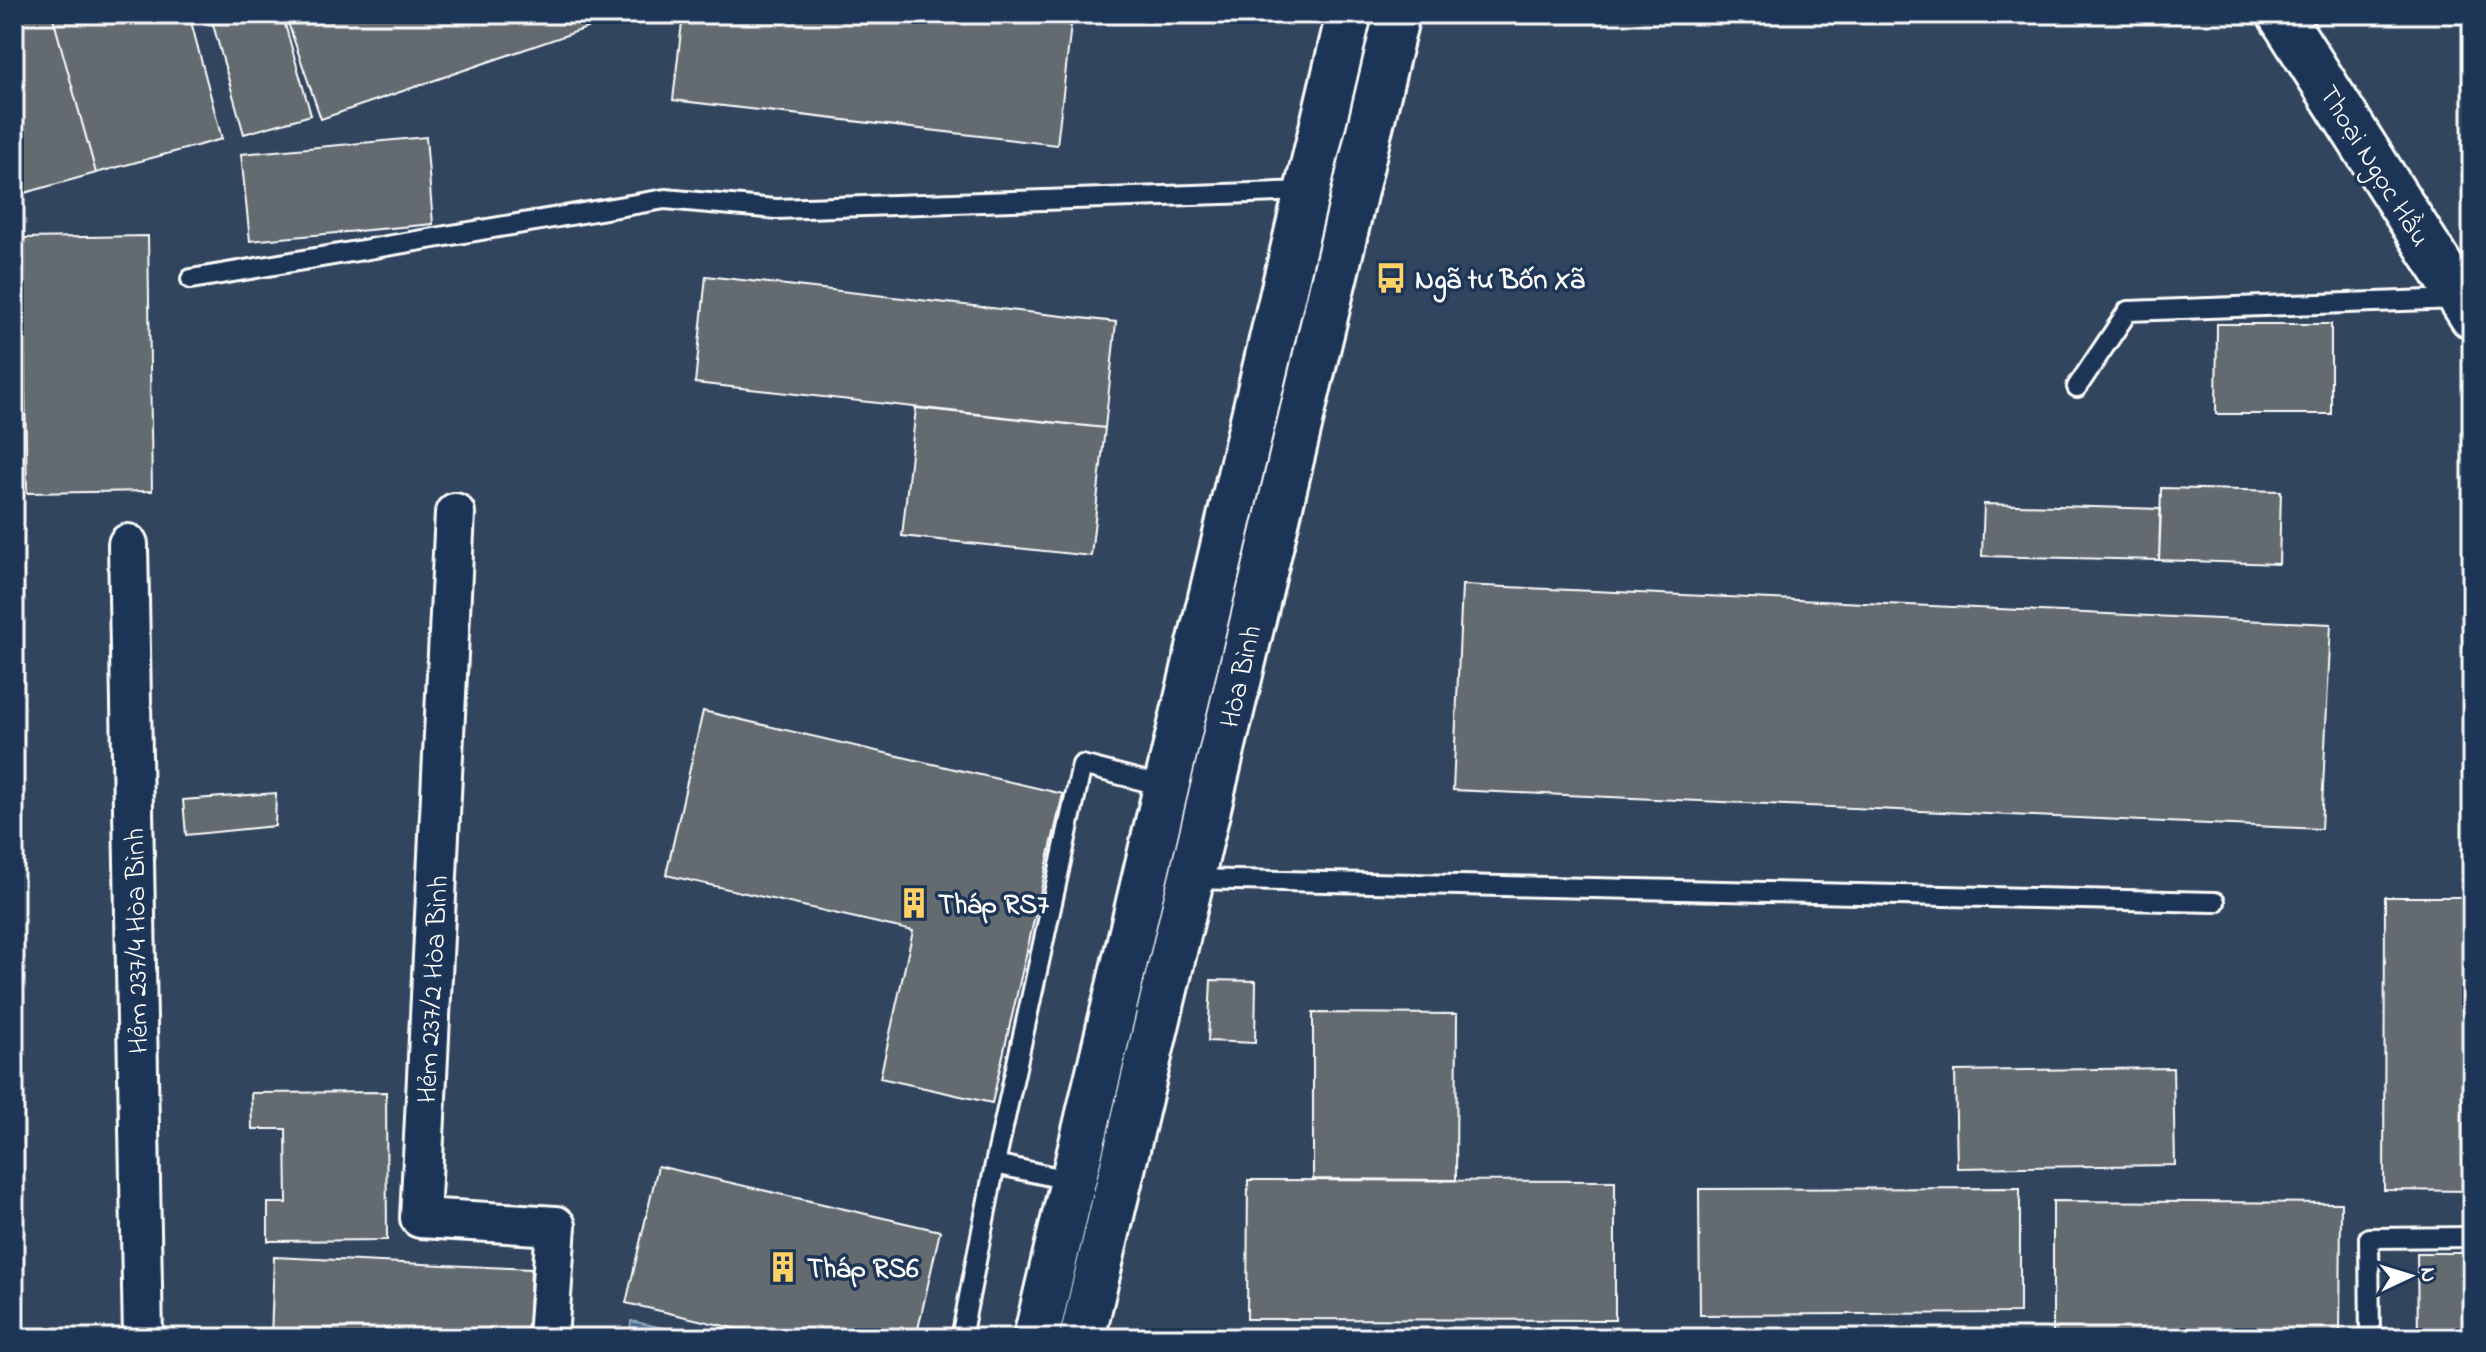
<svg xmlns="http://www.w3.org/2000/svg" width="2486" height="1352" font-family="'Indie Flower',sans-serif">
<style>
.water{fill:#476b8f;stroke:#91a6bc;stroke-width:2}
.building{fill:#646b70;stroke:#fff;stroke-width:2}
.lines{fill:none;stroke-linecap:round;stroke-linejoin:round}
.lane-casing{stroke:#fff;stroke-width:24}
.street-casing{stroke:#fff;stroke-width:44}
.secondary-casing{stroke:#fff;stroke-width:50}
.lane{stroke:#1d3557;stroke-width:18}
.street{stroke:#1d3557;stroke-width:38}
.secondary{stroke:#1d3557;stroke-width:44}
.labels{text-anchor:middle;stroke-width:7;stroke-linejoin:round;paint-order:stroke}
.street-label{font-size:28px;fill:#fff;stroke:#1d3557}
.poi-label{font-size:28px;font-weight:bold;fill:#fff;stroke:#1d3557;text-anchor:start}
</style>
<rect width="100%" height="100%" fill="#32455e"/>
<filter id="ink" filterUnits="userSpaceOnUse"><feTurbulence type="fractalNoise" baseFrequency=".0125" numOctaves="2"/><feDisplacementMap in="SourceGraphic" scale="16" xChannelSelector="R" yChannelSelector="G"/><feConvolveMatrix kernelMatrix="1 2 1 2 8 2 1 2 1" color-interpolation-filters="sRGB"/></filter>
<g filter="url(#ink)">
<path class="water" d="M 631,1321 L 710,1338 L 630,1338 Z"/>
<path class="building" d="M 14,14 L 52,14 L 96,173 L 14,196 Z
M 52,14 L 189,14 L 222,139 L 96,173 Z
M 210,14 L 282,14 L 311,115 L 244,134 Z
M 285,14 L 592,14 L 596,25 L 321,119 Z
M 683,14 L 1072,16 L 1057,145 L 673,100 Z
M 426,137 L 433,224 L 250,241 L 241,154 Z
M 148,236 L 152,491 L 27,493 L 22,238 Z
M 706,276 L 1116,322 L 1105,428 L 695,383 Z
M 2217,324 L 2331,324 L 2331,414 L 2216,414 Z
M 916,408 L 1105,428 L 1091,556 L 902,536 Z
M 2161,488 L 2281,491 L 2279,564 L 2159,560 Z
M 1984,504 L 2161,509 L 2159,560 L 1982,556 Z
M 1462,585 L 2331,624 L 2321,829 L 1453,790 Z
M 703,711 L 1063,794 L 992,1103 L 880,1078 L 913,931 L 666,875 Z
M 276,793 L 275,826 L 186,835 L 183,800 Z
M 2385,897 L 2472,897 L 2472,1191 L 2384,1190 Z
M 1211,980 L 1256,981 L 1255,1043 L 1208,1041 Z
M 1313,1013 L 1457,1014 L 1456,1180 L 1313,1179 Z
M 2173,1068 L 2175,1165 L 1957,1168 L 1955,1071 Z
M 386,1092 L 387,1240 L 268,1241 L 268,1203 L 287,1203 L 286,1129 L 252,1129 L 251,1093 Z
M 658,1166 L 940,1231 L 916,1338 L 776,1338 L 626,1303 Z
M 1248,1180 L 1615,1181 L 1615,1320 L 1247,1319 Z
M 2020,1188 L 2020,1313 L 1700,1315 L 1699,1189 Z
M 2053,1201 L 2341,1203 L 2340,1338 L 2053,1338 Z
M 2417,1253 L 2472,1253 L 2472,1338 L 2418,1338 Z
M 274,1257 L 531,1269 L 528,1338 L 271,1338 Z"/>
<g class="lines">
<defs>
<path id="lane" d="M 191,279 L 665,199 L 776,209 L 1308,191
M 2077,387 L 2128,311 L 2458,299
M 1191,879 L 2215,902
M 995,1164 L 1082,765 L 1167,787
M 961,1338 L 995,1164 L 1073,1181
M 2370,1338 L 2369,1238 L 2472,1237"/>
<path id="street" d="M 455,513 L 420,1218 L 556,1226 L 548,1338
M 128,544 L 143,1338"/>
<path id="secondary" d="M 2280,14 L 2472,316
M 1036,1338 L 1349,14
M 1082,1338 L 1397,14"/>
</defs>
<use href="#lane" class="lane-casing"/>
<use href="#street" class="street-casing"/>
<use href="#secondary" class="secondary-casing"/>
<use href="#lane" class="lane"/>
<use href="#street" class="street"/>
<use href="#secondary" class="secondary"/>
</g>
</g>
<defs>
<symbol id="bus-bare" viewBox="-9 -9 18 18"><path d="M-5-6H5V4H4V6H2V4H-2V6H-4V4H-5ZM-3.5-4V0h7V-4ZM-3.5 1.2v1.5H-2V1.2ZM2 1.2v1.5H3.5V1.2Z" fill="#ffd166" stroke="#1d3557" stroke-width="2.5" paint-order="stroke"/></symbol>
<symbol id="building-bare" viewBox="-9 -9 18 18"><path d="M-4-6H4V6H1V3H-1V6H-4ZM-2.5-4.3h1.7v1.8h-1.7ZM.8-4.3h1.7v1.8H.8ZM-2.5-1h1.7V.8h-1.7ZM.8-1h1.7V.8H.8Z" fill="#ffd166" stroke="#1d3557" stroke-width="2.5" paint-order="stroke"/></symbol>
</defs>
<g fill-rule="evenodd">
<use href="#bus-bare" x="1369" y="256" width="44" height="44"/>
<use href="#building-bare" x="892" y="881" width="44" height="44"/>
<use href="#building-bare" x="761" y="1245" width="44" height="44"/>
</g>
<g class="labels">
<g class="street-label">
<text transform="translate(2376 165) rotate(58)" y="10">Thoại Ngọc Hầu</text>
<text transform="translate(1239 676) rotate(-77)" y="10">Hòa Bình</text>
<text transform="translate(135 941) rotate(-91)" y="10">Hẻm 237/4 Hòa Bình</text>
<text transform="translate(431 989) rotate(-87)" y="10">Hẻm 237/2 Hòa Bình</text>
</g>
<g class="poi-label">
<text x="1415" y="288">Ngã tư Bốn Xã</text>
<text x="938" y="913">Tháp RS7</text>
<text x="807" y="1277">Tháp RS6</text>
</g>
</g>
<rect width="2486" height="1352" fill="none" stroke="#1d3557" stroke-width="48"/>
<rect x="24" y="24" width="2438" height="1304" fill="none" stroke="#fff" stroke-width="3" filter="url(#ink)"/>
<g transform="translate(2410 1276) rotate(86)" stroke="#1d3557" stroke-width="6" paint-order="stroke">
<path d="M0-6L14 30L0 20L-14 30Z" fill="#ffffff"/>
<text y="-12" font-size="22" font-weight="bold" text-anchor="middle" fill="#ffffff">N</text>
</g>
</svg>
